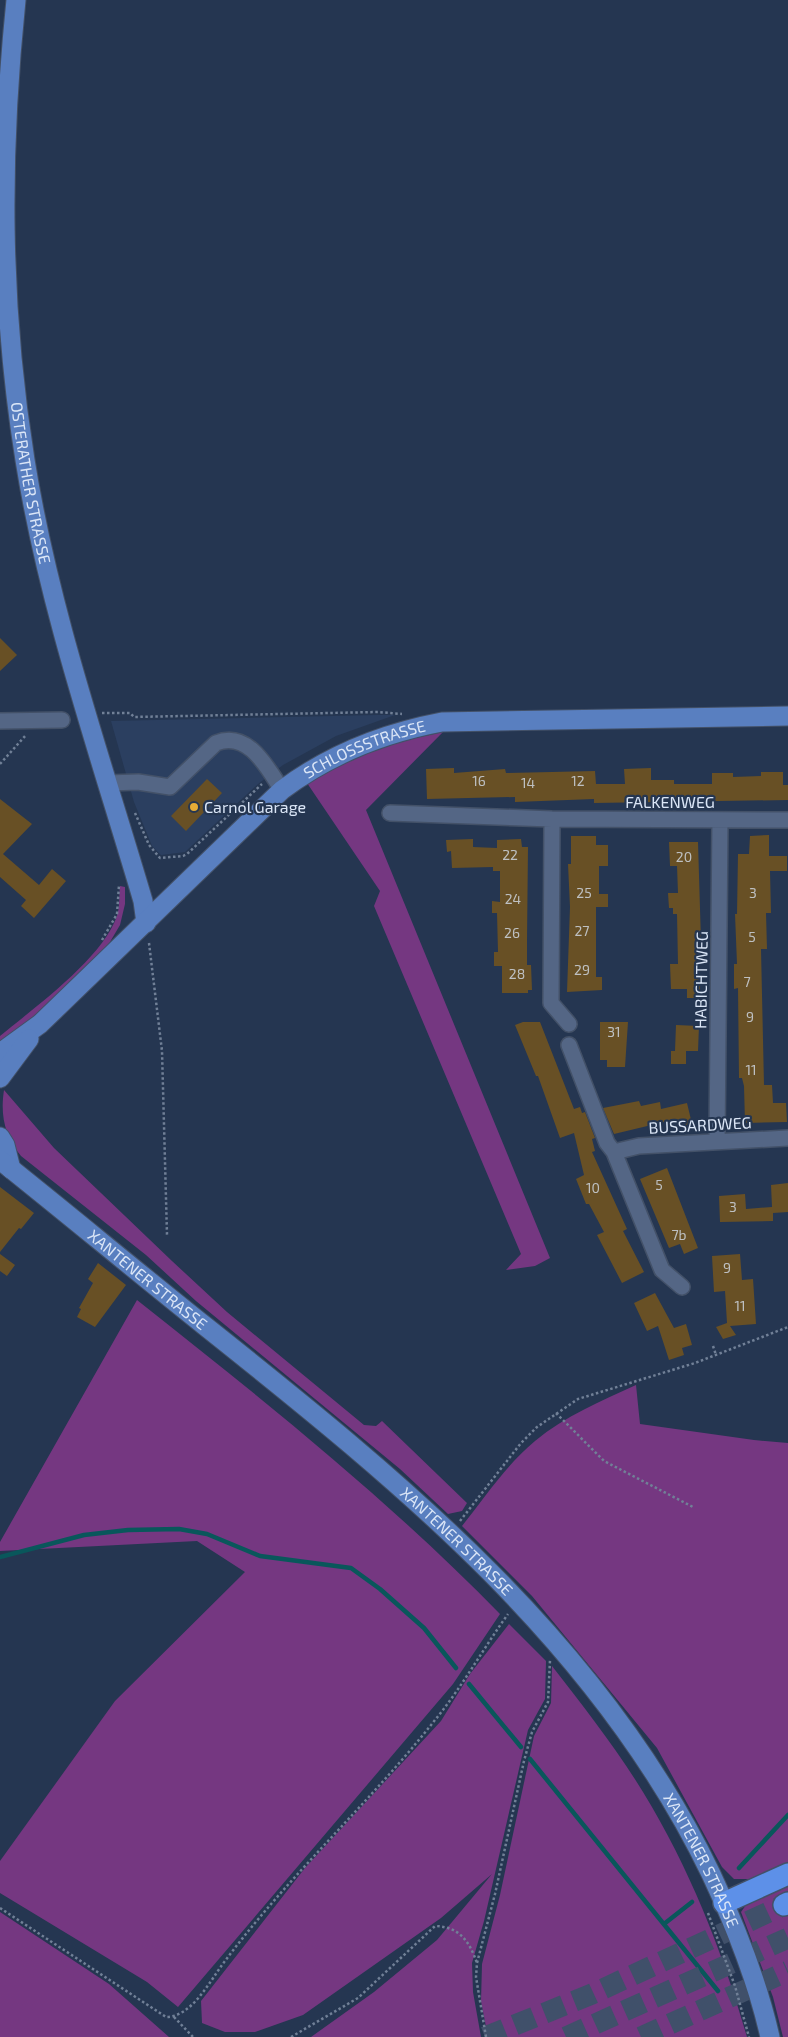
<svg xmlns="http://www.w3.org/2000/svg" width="788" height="2037" font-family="'Exo 2',sans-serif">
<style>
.built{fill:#2b3f60}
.green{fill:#753781}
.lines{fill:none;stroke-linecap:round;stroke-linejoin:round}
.stream{stroke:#09575b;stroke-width:4.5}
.building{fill:#685025}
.highway-tunnel{stroke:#40506a;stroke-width:21;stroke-dasharray:21 11;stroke-linecap:butt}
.minor-casing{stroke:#435168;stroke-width:18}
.major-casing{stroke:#435168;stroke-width:21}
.highway-casing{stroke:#435168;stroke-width:24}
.path{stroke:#718097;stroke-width:2.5;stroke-dasharray:2.5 2.5;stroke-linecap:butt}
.minor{stroke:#546685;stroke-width:15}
.major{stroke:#597fc0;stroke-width:19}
.highway{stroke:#5d90e8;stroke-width:21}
.poi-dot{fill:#e6ac36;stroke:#253651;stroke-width:2}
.labels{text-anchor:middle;stroke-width:4.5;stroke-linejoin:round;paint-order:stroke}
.number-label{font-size:14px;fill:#bec0c2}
.street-label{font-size:16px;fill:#dbe6f7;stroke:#253651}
.poi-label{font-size:16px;fill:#dbe6f7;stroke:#253651;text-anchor:start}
</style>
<rect width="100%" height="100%" fill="#253651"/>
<path class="built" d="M 377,715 L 395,715 L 336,736 L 283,765 L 258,784 L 185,852 L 161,855 L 152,846 L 134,802 L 111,721 Z"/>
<path class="green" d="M 443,732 L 366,810 L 550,1258 L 535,1266 L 506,1270 L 521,1254 L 374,906 L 380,891 L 307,783 L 355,756 L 392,743 Z
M 120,886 L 125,887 L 125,904 L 120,925 L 107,947 L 64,990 L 0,1045 L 0,1036 C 35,1007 102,959 117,916 C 120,907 119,895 120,886 Z
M 4,1090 L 54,1148 L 172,1261 L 227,1312 L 364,1425 L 376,1426 L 382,1421 L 467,1503 L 462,1511 L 448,1514 L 400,1469 L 196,1301 L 146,1255 L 21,1156 C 5,1136 0,1116 4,1090 Z
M 137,1300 C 261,1398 389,1500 500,1614 L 453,1684 L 178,2007 L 147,1982 L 0,1893 L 0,1861 L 115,1701 L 245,1572 L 197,1541 L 0,1551 L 0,1542 Z
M 636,1385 L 640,1424 L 754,1440 L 788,1443 L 788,1862 L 752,1879 L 734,1879 L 722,1867 L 657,1748 L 532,1596 L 462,1526 C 485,1497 507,1464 535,1441 C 565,1416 601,1401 636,1385 Z
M 509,1624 L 546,1661 L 545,1699 L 528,1730 L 484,1921 L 472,1963 L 473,1992 L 481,2037 L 311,2037 L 374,1992 L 437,1940 L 492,1874 L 441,1918 L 303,2015 L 255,2032 L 225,2032 L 202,2023 L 201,2001 L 305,1868 L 441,1721 L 470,1674 Z
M 552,1666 C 584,1707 616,1748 643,1792 C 690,1869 722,1950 747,2037 L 488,2037 L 481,2001 L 482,1964 L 500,1895 L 534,1736 L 551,1703 Z
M 788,1882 L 788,2037 L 783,2037 L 773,1997 L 741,1912 L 746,1905 Z
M 0,1912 L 109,1984 L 169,2037 L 0,2037 Z"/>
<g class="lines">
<path class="stream" d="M 0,1557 L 84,1535 L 128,1530 L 179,1529 L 207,1534 L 260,1556 L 351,1568 L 380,1589 L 424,1628 L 456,1668
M 469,1684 L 521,1747
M 530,1759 L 718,1991
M 739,1868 L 788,1815
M 664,1924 L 692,1902"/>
</g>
<path class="building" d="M 0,638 L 17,655 L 0,671 Z
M 454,768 L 454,773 L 505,769 L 506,773 L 595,771 L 596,784 L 625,784 L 624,769 L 651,768 L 651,780 L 674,780 L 674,784 L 712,784 L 712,773 L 733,773 L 733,777 L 761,776 L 761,772 L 783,772 L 783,785 L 788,785 L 788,800 L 594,803 L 594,799 L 515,802 L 515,797 L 427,799 L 426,769 Z
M 207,779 L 222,793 L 186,831 L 171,816 Z
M 0,799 L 32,824 L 3,854 L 39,885 L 52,869 L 66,881 L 34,918 L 21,906 L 26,900 L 0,877 Z
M 769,835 L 769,856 L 787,856 L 787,871 L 770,871 L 771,913 L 766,913 L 767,949 L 761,949 L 764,1085 L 772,1085 L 773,1103 L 786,1103 L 787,1122 L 745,1123 L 744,1086 L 742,1078 L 739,1078 L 738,988 L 734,989 L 734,964 L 737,964 L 735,914 L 737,914 L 738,854 L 749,854 L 750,836 Z
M 571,836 L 596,836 L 596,845 L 608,845 L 608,866 L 599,866 L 599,894 L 608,894 L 608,907 L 596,907 L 596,977 L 602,977 L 602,990 L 567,992 L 570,907 L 568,864 L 571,864 Z
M 473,839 L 473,847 L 497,848 L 497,840 L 521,839 L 522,847 L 528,847 L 527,940 L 527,965 L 531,965 L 532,990 L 528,990 L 528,993 L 502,993 L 502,966 L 494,966 L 494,952 L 498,952 L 497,913 L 492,913 L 492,901 L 500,902 L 500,871 L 493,871 L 493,867 L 452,868 L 451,851 L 447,852 L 446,840 Z
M 669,842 L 698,842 L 701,942 L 699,943 L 700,998 L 687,998 L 687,989 L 671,989 L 670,964 L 678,964 L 677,914 L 673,914 L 673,908 L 669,908 L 668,893 L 678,893 L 677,866 L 670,866 Z
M 523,1022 L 540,1022 L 574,1109 L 580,1107 L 582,1113 L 585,1112 L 595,1138 L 592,1139 L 595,1151 L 592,1152 L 627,1229 L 623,1231 L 644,1272 L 622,1283 L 597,1235 L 604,1232 L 589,1204 L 586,1204 L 576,1179 L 584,1175 L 574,1133 L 560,1138 L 538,1076 L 536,1076 L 515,1025 Z
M 600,1022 L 628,1022 L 625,1067 L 607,1067 L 607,1060 L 600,1060 Z
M 676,1025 L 699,1026 L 698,1051 L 675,1051 Z
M 671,1051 L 686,1051 L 686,1064 L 671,1064 Z
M 639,1101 L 641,1106 L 660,1102 L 661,1109 L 687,1103 L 692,1124 L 666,1130 L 664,1122 L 614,1134 L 603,1108 Z
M 667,1168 L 698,1248 L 684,1254 L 680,1244 L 669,1248 L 640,1179 Z
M 788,1183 L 788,1212 L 773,1213 L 773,1221 L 720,1222 L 719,1196 L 745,1194 L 746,1209 L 772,1207 L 771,1185 Z
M 0,1187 L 34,1213 L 21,1229 L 19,1228 L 0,1252 Z
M 0,1254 L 15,1265 L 7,1276 L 0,1271 Z
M 740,1254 L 742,1280 L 753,1279 L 756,1324 L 730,1326 L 736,1335 L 723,1339 L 716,1327 L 727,1323 L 725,1291 L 714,1292 L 712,1256 Z
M 98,1263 L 126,1285 L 95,1327 L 77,1317 L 81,1309 L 79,1308 L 93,1283 L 88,1279 Z
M 655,1293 L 674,1328 L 686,1324 L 692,1345 L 682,1348 L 684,1355 L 669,1360 L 658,1326 L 647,1331 L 634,1303 Z"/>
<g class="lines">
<path class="highway-tunnel" d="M 485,2037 L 592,1994 L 784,1905
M 566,2037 L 788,1938
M 641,2037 L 788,1971"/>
<defs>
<path id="minor" d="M 0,721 L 62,720
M 108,783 L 138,782 L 170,787 L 216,743 C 248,730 267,767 282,790
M 390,813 L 552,819 L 788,820
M 552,819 L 551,1003 L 569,1024
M 569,1045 L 607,1143 L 614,1152 L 639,1146 L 788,1138
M 717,1141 L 720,820
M 614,1152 L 662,1270 L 682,1287"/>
<g id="major">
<path id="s1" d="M 16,0 C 0,155 0,305 25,460 C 49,610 100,755 143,901 L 146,923"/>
<path id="s2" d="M 0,1053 L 40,1024 L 282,790 C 330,754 384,733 442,722 L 788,716"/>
<path d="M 0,1078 L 29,1039"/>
<path d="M 0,1137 L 5,1145 L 11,1169"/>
<path id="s3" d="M 0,1160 C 69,1215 136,1271 205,1326 C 401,1482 600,1643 711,1874 C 736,1927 757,1980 770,2037"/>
</g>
<path id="highway" d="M 724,1903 L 788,1874
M 784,1905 L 788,1903"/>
</defs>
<use href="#minor" class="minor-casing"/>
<use href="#major" class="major-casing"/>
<use href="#highway" class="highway-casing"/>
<path class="path" d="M 102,713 L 130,713 L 134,717 L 378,712 L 402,714
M 0,764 L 26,735
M 135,813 L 149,845 L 160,858 L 183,856 L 187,854 L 262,784
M 102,940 L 117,914 L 119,885
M 149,943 L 162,1051 L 167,1235
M 713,1346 L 716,1355
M 556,1413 L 604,1461 L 693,1507
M 460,1521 L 521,1443 L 537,1427 L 578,1399 L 695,1363 L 788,1327
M 0,1908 L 166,2017 C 191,2017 209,1983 222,1965 C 286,1878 368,1805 435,1720 C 462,1687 483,1649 508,1614
M 708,1913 L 735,1986 L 749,2037
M 174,2017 L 193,2037
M 291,2037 L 358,1998 L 435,1926 C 460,1927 469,1941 477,1963
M 486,2037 L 476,1977 L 477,1963 L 495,1894 L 524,1761 L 532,1732 L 548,1702 L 550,1660"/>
<use href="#minor" class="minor"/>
<use href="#major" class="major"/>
<use href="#highway" class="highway"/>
</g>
<circle class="poi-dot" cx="194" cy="807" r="5"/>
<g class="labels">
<g class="number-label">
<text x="479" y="786">16</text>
<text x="578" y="786">12</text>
<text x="528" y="788">14</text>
<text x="510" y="860">22</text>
<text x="684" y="862">20</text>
<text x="584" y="898">25</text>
<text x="753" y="898">3</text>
<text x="513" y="904">24</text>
<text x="582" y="936">27</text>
<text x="512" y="938">26</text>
<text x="752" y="942">5</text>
<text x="582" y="975">29</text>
<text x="517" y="979">28</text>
<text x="747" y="987">7</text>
<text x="750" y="1022">9</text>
<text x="614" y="1037">31</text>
<text x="751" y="1075">11</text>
<text x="659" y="1190">5</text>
<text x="593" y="1193">10</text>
<text x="733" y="1212">3</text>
<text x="679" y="1240">7b</text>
<text x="727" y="1273">9</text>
<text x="740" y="1311">11</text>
</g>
<g class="street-label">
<text dy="6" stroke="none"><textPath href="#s1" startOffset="485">OSTERATHER STRASSE</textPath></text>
<text dy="6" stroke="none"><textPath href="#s2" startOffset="479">SCHLOSSSTRASSE</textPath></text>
<text x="670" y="808">FALKENWEG</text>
<text transform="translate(701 980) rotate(-89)" y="6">HABICHTWEG</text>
<text transform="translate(700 1125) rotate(-3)" y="6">BUSSARDWEG</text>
<text dy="6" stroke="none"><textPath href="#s3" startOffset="190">XANTENER STRASSE</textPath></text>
<text dy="6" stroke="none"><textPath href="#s3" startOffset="595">XANTENER STRASSE</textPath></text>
<text dy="6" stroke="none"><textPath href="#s3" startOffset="1000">XANTENER STRASSE</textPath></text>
</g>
<g class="poi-label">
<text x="204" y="813">Carnol Garage</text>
</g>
</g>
</svg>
